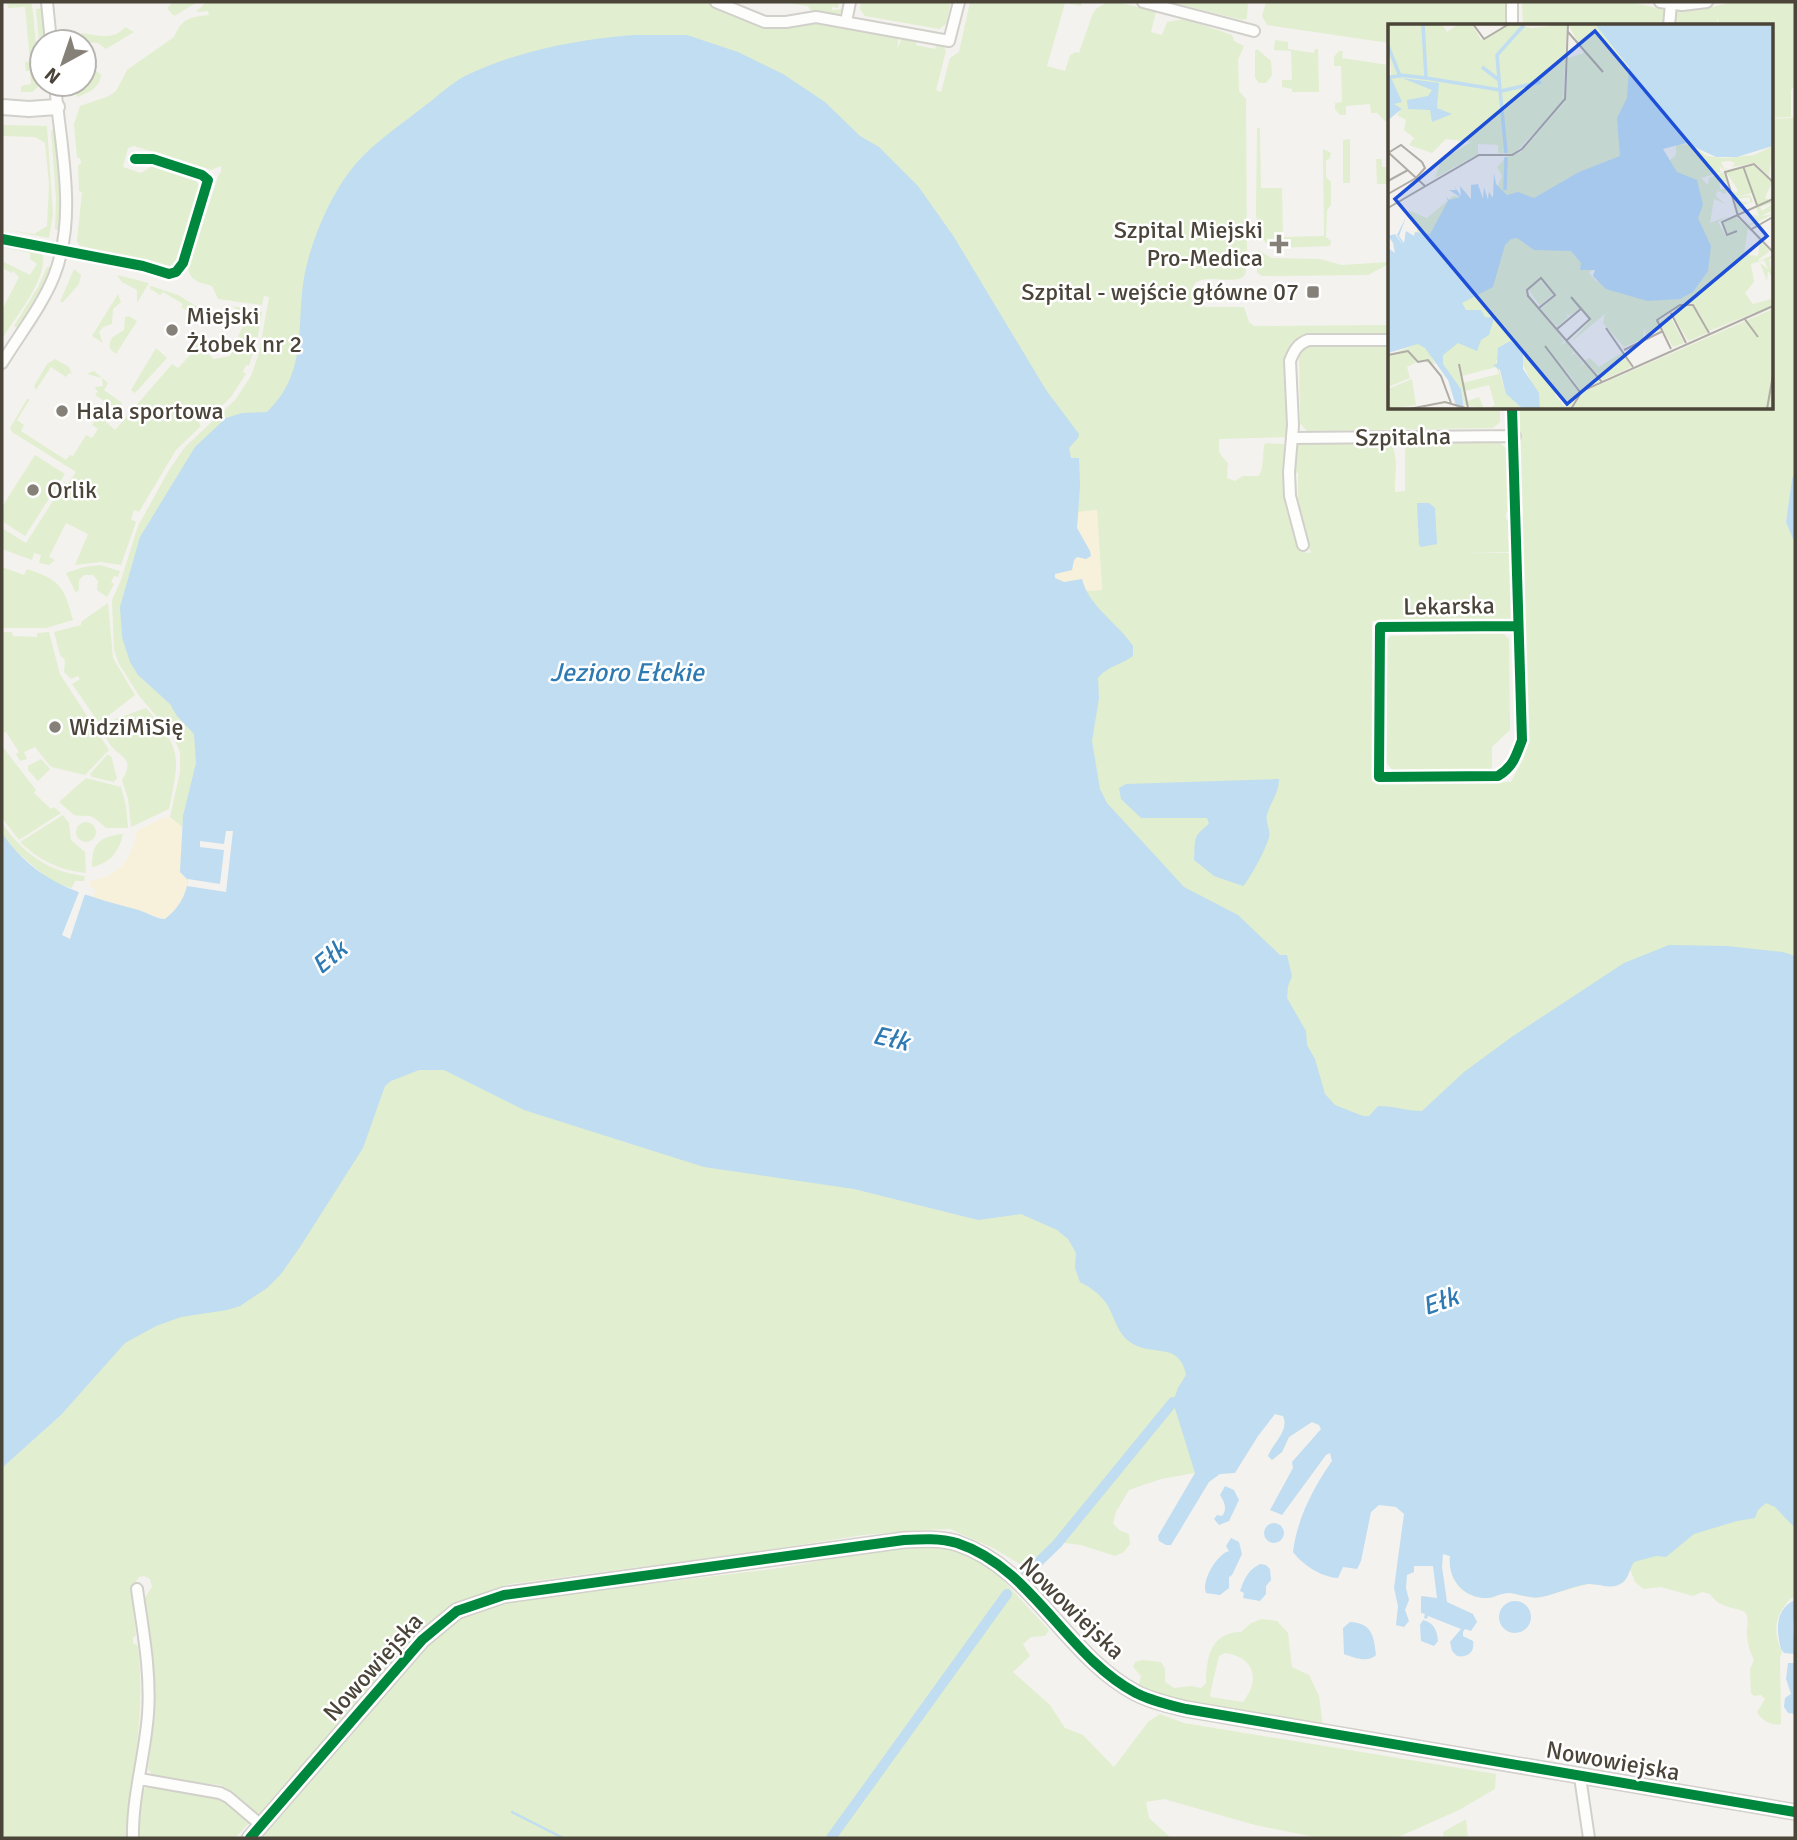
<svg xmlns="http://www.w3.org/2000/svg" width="1797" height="1840" font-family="Signika,sans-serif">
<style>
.green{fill:#e1eecf;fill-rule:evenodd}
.sand{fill:#f7f0da}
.water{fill:#c0ddf1}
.pier{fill:#f4f2ee}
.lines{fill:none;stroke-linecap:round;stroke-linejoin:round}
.stream{stroke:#c0ddf1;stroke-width:2.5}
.canal{stroke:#c0ddf1;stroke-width:10}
.minor-casing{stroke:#d2d0cb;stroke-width:14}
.tertiary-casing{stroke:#d2d0cb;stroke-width:18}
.minor{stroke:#fdfdfc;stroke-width:10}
.tertiary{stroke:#fdfdfc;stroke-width:14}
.cycleway-casing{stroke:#fff;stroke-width:15}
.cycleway{stroke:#00873e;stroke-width:10}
.poi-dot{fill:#868178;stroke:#fff;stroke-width:2.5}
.labels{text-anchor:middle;stroke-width:5;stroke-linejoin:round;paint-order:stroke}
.poi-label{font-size:24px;fill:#4b4439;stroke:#fff;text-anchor:start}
.street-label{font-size:24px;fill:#4b4439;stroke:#fff}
.water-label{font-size:26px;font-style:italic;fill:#2e7ab2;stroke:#fff}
.inset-river{fill:none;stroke:#c0ddf1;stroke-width:3.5}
.inset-road{fill:none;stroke:#b0aca6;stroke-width:2}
.view{fill:#1d4ed8;fill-opacity:0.15;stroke:#1d4ed8;stroke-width:3.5}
.inset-edge{fill:none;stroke:#4b4439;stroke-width:3.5}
</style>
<rect width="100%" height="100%" fill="#f4f2ee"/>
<path class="green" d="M 2,2 L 30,2 L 32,4 L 40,85 L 32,92 L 21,92 L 21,86 L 31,84 L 30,71 L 26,71 L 25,62 L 30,61 L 25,7 L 8,8 L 7,3 Z
M 173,2 L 198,2 L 174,16 L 167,8 Z
M 206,2 L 711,2 L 724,10 L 754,21 L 815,22 L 899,36 L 897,50 L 902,37 L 917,39 L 916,45 L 935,49 L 937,43 L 943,45 L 946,51 L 936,90 L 941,92 L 950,58 L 959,52 L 970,2 L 1082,2 L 1081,6 L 1065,3 L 1047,66 L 1065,71 L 1070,55 L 1076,52 L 1079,53 L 1093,13 L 1096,9 L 1106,3 L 1122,3 L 1156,12 L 1151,32 L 1162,35 L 1167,22 L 1185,19 L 1232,35 L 1234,41 L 1244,46 L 1238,60 L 1239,91 L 1246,99 L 1247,265 C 1246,268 1246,274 1244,276 C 1234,288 1183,264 1194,300 L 1206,307 L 1244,307 L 1249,322 L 1254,326 L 1389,325 L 1389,336 L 1308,336 L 1288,360 L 1288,437 L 1219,439 C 1219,454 1218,452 1228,463 L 1227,478 L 1235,481 L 1243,476 L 1259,476 L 1262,468 L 1264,445 L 1266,443 L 1284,444 L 1285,506 L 1301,552 L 1311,553 L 1294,498 L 1298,498 L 1298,473 L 1292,472 L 1294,452 L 1300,442 L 1387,440 C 1401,451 1394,476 1395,492 L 1405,491 L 1405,449 L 1412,443 L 1499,442 L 1508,450 L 1508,501 L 1511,501 L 1511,509 L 1506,513 L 1506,519 L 1511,522 L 1510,552 L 1466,552 L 1512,553 L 1514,616 L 1509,621 L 1458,618 L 1372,621 L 1374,782 L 1511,782 L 1524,757 L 1528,742 L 1524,674 L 1522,488 L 1517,408 L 1771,408 L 1771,119 L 1792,118 L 1795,116 L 1795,470 L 1792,479 L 1786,522 L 1795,544 L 1795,1045 L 1422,1214 L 1094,867 L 1085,591 L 1102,590 L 1097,510 L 1070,513 L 853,129 L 219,709 L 181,831 L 182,827 L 170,817 L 180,772 L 180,752 L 172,734 L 140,697 L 119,664 L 114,650 L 112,600 L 121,580 L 138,526 L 169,470 L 185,447 L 235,400 L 251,376 L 259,353 L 269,297 L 264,296 L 262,305 L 218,299 L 212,286 C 199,282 189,281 188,267 L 219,174 L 221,172 L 221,166 L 211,170 L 134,146 L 128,148 L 123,167 L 141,173 L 152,166 L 196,180 L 200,188 L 175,263 L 168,268 L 145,260 L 80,246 L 77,241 L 82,192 L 79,191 L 78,165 L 81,164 L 80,158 L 77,158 L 74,124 L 80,106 L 109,96 L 116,91 L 127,70 L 174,37 C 182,18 190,17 209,15 L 208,11 L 196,12 Z
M 781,2 L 839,2 L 838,8 L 832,7 L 832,10 L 844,9 L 837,16 C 827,15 813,17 808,6 Z
M 861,2 L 951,2 L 946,24 L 939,29 L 865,16 L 860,9 Z
M 1170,2 L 1248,2 L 1247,19 L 1242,20 Z
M 1266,2 L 1507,2 L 1507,26 L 1389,26 L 1389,43 L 1267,25 L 1262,16 Z
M 1522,2 L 1632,2 L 1664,10 L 1667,14 L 1664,26 L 1523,26 Z
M 1733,2 L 1795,2 L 1795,85 L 1791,90 L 1791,117 L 1771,118 L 1771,26 L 1718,26 L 1718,17 L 1716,26 L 1674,26 L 1674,14 L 1676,11 L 1699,10 Z
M 43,8 L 46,42 L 42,42 L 42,74 L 36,9 Z
M 125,27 L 134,32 L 106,49 L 98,43 L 78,41 L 78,38 L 82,38 L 81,33 C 98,35 114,41 125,27 Z
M 1275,40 L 1288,42 L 1288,49 L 1314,53 L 1315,49 L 1318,49 L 1319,92 L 1292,92 L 1292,89 L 1282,87 L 1282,80 L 1292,80 L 1291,51 L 1274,50 Z
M 1257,49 L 1271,61 L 1272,75 L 1266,83 L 1259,83 L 1255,78 L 1255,51 Z
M 1339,51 L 1343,51 L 1342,58 L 1389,65 L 1389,125 L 1377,113 L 1371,113 L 1370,104 L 1346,106 L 1346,115 L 1340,115 L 1335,109 L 1335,103 L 1342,102 L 1341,66 L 1334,66 L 1334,57 Z
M 84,64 L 91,66 L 101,75 C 100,88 88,93 77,97 L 73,84 L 84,84 Z
M 2,125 L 47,126 L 53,215 L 49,238 L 2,229 L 34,234 L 47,226 L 49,184 L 45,143 L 35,137 L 2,136 Z
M 1257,127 L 1260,129 L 1261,188 L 1282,188 L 1283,237 L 1324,236 L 1323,149 L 1331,153 L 1330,158 L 1326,161 L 1326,177 L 1331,182 L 1331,205 L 1327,210 L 1326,237 L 1331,241 L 1330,246 L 1277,248 L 1266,243 L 1259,236 L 1256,214 Z
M 55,129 L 61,201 L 59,231 L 55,229 L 56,198 L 51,130 Z
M 1350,139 L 1350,183 L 1343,183 L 1343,140 Z
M 1376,159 L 1382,159 L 1382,167 L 1389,167 L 1389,184 L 1377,184 Z
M 3,247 L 41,253 L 43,256 C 46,281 15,318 2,339 L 2,310 L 19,277 L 13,271 L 12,273 L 4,269 L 2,261 L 30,275 L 37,264 L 30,259 L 30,253 Z
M 1258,250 L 1272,258 L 1320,259 L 1342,265 L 1389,262 L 1389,264 L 1368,275 L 1262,276 L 1257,272 Z
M 47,267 L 51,267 L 41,289 L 17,328 L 14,326 L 38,287 Z
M 74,269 L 81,275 L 79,284 L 63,302 L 60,302 Z
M 117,275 L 149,283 L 137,303 L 137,290 L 122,282 Z
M 151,286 L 178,295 L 199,308 L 195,316 L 181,307 L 183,304 L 163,292 L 160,295 L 149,288 Z
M 118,294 L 121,302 L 113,309 L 112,324 L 103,327 L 99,332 L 103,343 L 92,336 Z
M 232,306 L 262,312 L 258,336 L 249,366 L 246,365 L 243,372 L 246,374 L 231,397 L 207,420 L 205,417 L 199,423 L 201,426 L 176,450 L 139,512 L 134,510 L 131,519 L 136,522 L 121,565 L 101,562 L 75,565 L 88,534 L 66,523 L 49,557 L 55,560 L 49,565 L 39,563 L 41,555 L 34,553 L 32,560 L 2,549 L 2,528 L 26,543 L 65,482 L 68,484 L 76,472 L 12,432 L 10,428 L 27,399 L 30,399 L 17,420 L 24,425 L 21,431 L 66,460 L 70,455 L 73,456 L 86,435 L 92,438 L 98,429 L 92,425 L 107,403 L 95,395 L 98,391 L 95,389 L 96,387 L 103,386 L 102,378 L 87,374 L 94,371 L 108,383 L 104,390 L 122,403 L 119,412 L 112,408 L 104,420 L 115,430 L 172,364 L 178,368 L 192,353 L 186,348 L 197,336 L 204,343 L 201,348 L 214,359 L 230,356 L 244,323 L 239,311 Z
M 129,316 L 137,321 L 116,354 L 110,349 C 108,336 116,336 124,330 L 125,317 Z
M 1306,344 L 1389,344 L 1389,408 L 1500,408 L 1500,422 L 1493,428 L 1307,431 L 1300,423 L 1299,352 Z
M 156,348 L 167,358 L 135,393 L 131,390 Z
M 55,359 L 69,367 L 72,374 L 69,373 L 66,377 L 51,367 L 36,390 L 34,386 L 47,364 Z
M 35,455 L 65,474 L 25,536 L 2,521 L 2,507 Z
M 100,565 L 120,571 L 118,577 L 114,576 L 111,582 L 114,584 L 107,597 L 97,590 L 98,581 L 93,575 L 84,575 L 79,580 L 79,589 L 76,593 L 66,573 L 84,567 Z
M 2,567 L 24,575 L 27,569 C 60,580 64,586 73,620 L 46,628 L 2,628 Z
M 108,603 L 113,658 L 135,695 L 99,723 L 72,684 L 80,679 L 78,676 L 71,679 L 64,672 L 65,660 L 60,655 L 54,632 L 81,625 L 81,622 Z
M 2,632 L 12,632 L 13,636 L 37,637 L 37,633 L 49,632 L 60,674 L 109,750 L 85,775 L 51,767 L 35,747 L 24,752 L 27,759 L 20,761 L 16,754 L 19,752 L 6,732 L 3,733 Z
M 1467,634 L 1504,634 L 1509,639 L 1510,730 L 1492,747 L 1492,771 L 1394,771 L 1386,763 L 1385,641 L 1391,636 Z
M 146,708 C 182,750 180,755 169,809 L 131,827 L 128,799 L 122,780 C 135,759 122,758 112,747 C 108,742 103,732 101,726 L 110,721 Z
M 2,746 L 36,790 L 34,793 L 51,809 L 54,807 L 61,813 L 19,840 L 2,818 Z
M 107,755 L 111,756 L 117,778 L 114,782 L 92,777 L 90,774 Z
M 41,759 L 50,769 L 38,781 L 28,770 L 28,766 Z
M 86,778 L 121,787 L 126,806 L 128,828 L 106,828 C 88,812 96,818 74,815 L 59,802 Z
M 63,815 L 69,823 L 71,840 L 85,852 L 86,873 C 60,871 39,860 20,842 Z
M76 832a10 10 0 1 1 20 0a10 10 0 1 1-20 0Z
M 2,823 C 23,853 48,872 85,876 L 84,881 L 75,881 L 72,888 L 52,882 L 12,848 L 2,833 Z
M 123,834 C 119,852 110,863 92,867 C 92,843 99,837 123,834 Z
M 374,1056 L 961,1151 L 1319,1425 L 1311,1422 L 1289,1437 L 1282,1452 L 1272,1460 L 1268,1456 C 1273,1443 1290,1430 1283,1416 L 1275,1414 L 1195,1473 L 1161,1479 L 1129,1490 L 1116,1512 L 1113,1523 L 1119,1530 L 1129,1534 L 1130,1544 L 1124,1552 L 1115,1556 L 1081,1545 L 1056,1542 L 1028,1569 L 993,1548 L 950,1529 L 921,1530 L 863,1535 L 747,1553 L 510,1584 L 468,1598 L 439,1618 L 259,1818 L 221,1785 L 154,1777 L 148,1769 L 155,1716 L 152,1649 L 144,1599 L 152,1587 L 150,1579 L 144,1576 L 139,1577 L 131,1589 L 136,1635 L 133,1638 L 133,1643 L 138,1646 C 145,1706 135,1764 128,1823 L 128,1838 L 2,1838 L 2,1468 L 61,1415 Z
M 1795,1356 L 1795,1598 L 1791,1598 C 1775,1615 1772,1631 1782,1652 L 1780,1658 L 1781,1724 C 1771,1726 1761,1720 1757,1712 L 1765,1699 L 1761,1695 L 1754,1696 L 1751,1693 L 1750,1669 L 1754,1660 C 1750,1652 1748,1645 1747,1636 C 1746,1627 1750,1620 1745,1612 C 1731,1606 1719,1608 1710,1594 L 1702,1592 L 1693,1596 L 1661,1587 L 1643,1589 L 1635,1582 L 1630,1569 L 1625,1581 L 1614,1586 L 1588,1584 L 1537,1598 L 1511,1593 L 1502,1593 L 1492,1598 L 1476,1597 L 1462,1590 L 1453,1578 L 1450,1556 L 1443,1554 Z
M 930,1546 L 967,1553 L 991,1567 L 1049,1630 L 1045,1636 L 1031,1637 L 1023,1644 L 1030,1656 L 1013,1672 L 1050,1705 L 1065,1728 L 1083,1735 L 1114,1767 L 1148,1722 L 1160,1714 L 1184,1723 L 1496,1774 L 1495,1789 L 1459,1810 L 1396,1838 L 1320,1838 L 1255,1825 L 1164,1799 L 1146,1802 L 1149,1818 L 1171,1838 L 257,1838 L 433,1635 L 454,1619 L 486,1604 L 780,1568 L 896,1547 Z
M 1262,1619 L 1277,1621 L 1288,1633 L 1292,1667 L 1309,1675 L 1319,1696 L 1323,1726 L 1162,1698 L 1142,1688 L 1139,1684 L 1141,1676 L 1133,1667 L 1135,1662 L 1143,1660 L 1161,1662 L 1165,1669 L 1165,1682 L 1174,1688 L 1191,1686 L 1201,1688 L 1206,1683 C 1206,1658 1211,1632 1241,1632 L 1251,1623 ZM 1225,1653 C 1254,1657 1261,1679 1243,1702 L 1211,1697 L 1210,1694 L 1219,1656 Z
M 148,1786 L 220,1797 L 251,1821 L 235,1838 L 137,1838 C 138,1822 134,1795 148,1786 Z
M 1466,1819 L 1468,1838 L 1444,1838 L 1443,1832 Z"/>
<path class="sand" d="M 1097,510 L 1102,590 L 1085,591 L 1082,579 L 1064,582 L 1055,578 L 1055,574 L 1067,571 L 1074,567 L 1074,560 L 1077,557 L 1086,559 L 1090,551 L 1077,528 L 1077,512 Z
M 165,817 L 174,820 L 182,827 L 180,872 L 188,879 C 186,896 178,909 165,919 L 93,897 L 96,889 L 90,887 L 90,881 C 119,877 133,858 137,831 Z"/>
<path class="water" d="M 635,35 L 687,35 L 738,52 L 783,74 L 825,102 L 860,136 L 879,147 L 918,186 L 954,237 L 1046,390 L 1079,434 L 1078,438 L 1069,448 L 1071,458 L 1079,458 L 1080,486 L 1077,528 L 1090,551 L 1091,556 L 1086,559 L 1077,557 L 1074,560 L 1072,570 L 1055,574 L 1055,578 L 1064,582 L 1082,579 C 1089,607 1117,622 1133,646 L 1133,656 C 1119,666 1109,665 1098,678 L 1099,698 L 1092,741 L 1100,789 L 1107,803 L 1184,887 L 1238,915 L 1280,955 L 1287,955 L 1292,976 L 1288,986 L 1287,998 L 1306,1031 L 1307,1045 L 1315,1059 L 1325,1094 L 1335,1105 L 1363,1116 L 1369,1116 L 1378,1106 C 1394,1106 1407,1111 1422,1111 L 1464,1072 L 1513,1036 L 1624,963 L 1669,945 L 1727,946 L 1783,952 L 1795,956 L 1795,1528 L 1775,1507 L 1766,1503 L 1758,1510 L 1755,1518 L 1737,1521 L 1694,1534 L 1666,1557 L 1656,1556 L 1634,1562 C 1629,1569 1629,1580 1620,1584 C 1610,1590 1599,1583 1588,1584 C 1572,1586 1557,1594 1541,1597 C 1531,1599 1519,1594 1509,1593 C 1501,1593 1495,1597 1488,1598 C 1465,1599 1447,1580 1450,1556 L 1443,1554 L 1442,1567 L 1447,1602 L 1473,1614 L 1477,1622 L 1471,1631 L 1465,1629 L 1463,1632 L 1463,1636 L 1473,1641 C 1475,1652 1468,1658 1457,1656 L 1452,1651 L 1450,1642 L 1461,1629 L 1428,1616 L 1427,1619 L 1424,1618 L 1425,1614 L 1421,1613 L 1421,1596 L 1437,1598 L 1433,1566 L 1414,1566 L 1414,1572 L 1407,1575 L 1406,1588 L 1409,1600 L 1405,1610 L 1409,1621 L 1404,1627 L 1396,1625 L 1398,1606 L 1394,1588 L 1404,1514 L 1396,1507 L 1379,1505 L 1371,1512 L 1361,1561 L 1357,1569 L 1343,1567 L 1338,1578 C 1321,1577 1303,1565 1293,1552 C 1297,1519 1313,1488 1332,1461 L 1330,1453 L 1326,1455 L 1282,1515 L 1270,1510 L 1293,1468 L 1292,1462 L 1321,1429 L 1319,1425 L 1312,1422 L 1289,1437 L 1282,1452 L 1272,1460 L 1268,1456 C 1273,1443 1290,1430 1283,1416 L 1275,1414 L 1258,1436 L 1235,1473 L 1220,1474 L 1209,1482 L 1171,1545 L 1166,1545 L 1159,1541 L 1158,1536 L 1195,1473 L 1173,1402 L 1178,1388 L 1186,1375 C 1180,1342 1154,1356 1133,1344 C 1116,1334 1116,1318 1106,1303 C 1099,1293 1090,1287 1080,1282 L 1075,1268 L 1076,1253 L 1068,1239 L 1057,1230 L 1021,1214 L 978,1220 L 854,1189 L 704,1167 L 524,1110 L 444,1070 L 419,1070 L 391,1081 L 385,1086 L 363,1148 L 300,1247 L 281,1274 L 267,1288 L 240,1306 L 227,1310 L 181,1317 L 156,1326 L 125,1343 L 61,1415 L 2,1468 L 2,833 C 36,883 79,894 135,909 C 145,911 155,919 165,919 C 178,909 186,896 188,880 L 180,872 L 183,816 L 196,763 L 194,734 L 177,716 L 170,704 L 138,675 L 130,662 L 122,637 L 120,607 L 140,537 L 195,447 L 226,418 L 242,413 L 267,412 C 308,373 296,327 304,278 C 311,238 335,183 364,155 C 382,137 403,123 422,108 C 436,98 450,84 465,76 C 517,51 578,39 635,35 Z
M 1795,470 L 1795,544 L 1786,522 L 1792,479 Z
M 1417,503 L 1429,503 L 1435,508 L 1437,544 L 1421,547 L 1419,545 Z
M 1279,779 C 1279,794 1270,802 1267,815 C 1265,822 1271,830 1269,837 C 1268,845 1249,881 1243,886 L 1214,876 L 1194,860 C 1196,839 1191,838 1209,824 L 1207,818 L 1141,818 L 1121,799 L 1119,788 L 1126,784 Z
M 1225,1486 L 1234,1490 L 1239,1500 L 1229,1521 L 1219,1525 L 1214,1519 L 1217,1515 L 1222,1516 C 1228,1509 1224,1501 1220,1495 Z
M1264 1533a10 10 0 1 1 20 0a10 10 0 1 1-20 0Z
M 1231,1538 L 1239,1542 L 1242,1554 L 1232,1575 L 1229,1577 L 1229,1588 L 1220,1595 L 1206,1593 C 1201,1581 1217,1554 1229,1551 L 1226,1546 Z
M 1260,1564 L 1266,1565 L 1270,1569 L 1271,1580 L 1266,1586 L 1266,1594 L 1260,1601 L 1243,1598 L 1244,1593 L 1240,1591 C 1244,1579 1248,1570 1260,1564 Z
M 1795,1600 L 1793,1629 L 1795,1654 L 1784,1653 L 1781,1649 C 1776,1630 1775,1609 1795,1600 Z
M1499 1617a16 16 0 1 1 32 0a16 16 0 1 1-32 0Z
M 1423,1620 C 1434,1623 1437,1630 1438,1641 L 1434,1646 L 1421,1641 L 1420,1625 Z
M 1350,1622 C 1372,1623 1374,1636 1376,1655 C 1369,1663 1354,1658 1344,1654 L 1343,1628 Z
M 1788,1663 L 1795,1663 L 1795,1714 L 1788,1713 L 1784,1707 L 1785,1698 L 1791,1694 L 1786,1679 Z"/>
<path class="pier" d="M 226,831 L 233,831 L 226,892 L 187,886 L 188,879 L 220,884 L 224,850 L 200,847 L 200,841 L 224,844 Z
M 73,885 L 94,893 L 93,896 L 85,894 L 70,939 L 62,935 L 79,892 L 72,888 Z"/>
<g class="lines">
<path class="stream" d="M 512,1812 L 563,1838"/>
<path class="canal" d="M 1025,1575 L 1057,1544 L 1173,1402
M 831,1838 L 1007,1594"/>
<defs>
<path id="minor" d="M 47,2 L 51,42
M 716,2 L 765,22 L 786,22 L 816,17 L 949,41 L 959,2
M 1143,2 L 1254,31
M 1512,2 L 1512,26
M 1660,2 L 1682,5 L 1707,2
M 846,22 L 850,2
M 1669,26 L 1671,4
M 2,239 L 143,266 L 169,274 L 176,272 L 183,263 L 208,180 L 202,175 L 153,159 L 135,159
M 2,363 C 19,335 42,306 54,276 C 78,215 60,146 55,84
M 1512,408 L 1522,740 C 1516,756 1513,767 1498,776 L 1379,777 L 1380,627 L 1518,626
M 1292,438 L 1515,436
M 1303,545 L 1290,496 L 1289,472 L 1293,425 L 1290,361 C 1294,350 1298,344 1308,340 L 1389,340
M 1580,1777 L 1589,1838
M 140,1779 L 220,1793 L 228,1797 L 261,1825
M 133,1838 C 132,1797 145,1756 148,1714 C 151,1672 143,1631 137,1589"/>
<path id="tertiary" d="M 2,107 L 29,109 L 57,107
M 250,1838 L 422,1640 L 457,1611 L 504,1595 L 904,1540 C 922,1539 940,1538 957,1543 C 1033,1568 1066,1656 1136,1693 C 1152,1701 1169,1705 1186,1709 L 1795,1812"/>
</defs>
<use href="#minor" class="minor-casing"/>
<use href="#tertiary" class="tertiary-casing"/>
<use href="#minor" class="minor"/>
<use href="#tertiary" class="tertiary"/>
<defs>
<path id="cycleway" d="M 2,239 L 143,266 L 169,274 L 176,272 L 183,263 L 208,180 L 202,175 L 153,159 L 135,159
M 1512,408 L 1522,740 C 1516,756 1513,767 1498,776 L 1379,777 L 1380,627 L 1518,626
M 250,1838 L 422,1640 L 457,1611 L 504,1595 L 904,1540 C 922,1539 940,1538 957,1543 C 1033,1568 1066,1656 1136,1693 C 1152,1701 1169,1705 1186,1709 L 1795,1812"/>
</defs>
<use href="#cycleway" class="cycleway-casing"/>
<use href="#cycleway" class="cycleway"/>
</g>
<g class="poi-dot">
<path d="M1275.5 233.5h7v7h7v7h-7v7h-7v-7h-7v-7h7z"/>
<rect x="1306" y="285" width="14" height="14" rx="3.5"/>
<circle cx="172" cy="330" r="7"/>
<circle cx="62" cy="411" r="7"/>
<circle cx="33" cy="490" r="7"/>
<circle cx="55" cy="727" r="7"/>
</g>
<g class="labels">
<g class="poi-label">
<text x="1263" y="238" text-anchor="end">Szpital Miejski<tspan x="1263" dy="28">Pro-Medica</tspan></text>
<text x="1299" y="300" text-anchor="end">Szpital - wejście główne 07</text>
<text x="186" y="324">Miejski<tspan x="186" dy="28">Żłobek nr 2</tspan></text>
<text x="76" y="419">Hala sportowa</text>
<text x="47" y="498">Orlik</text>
<text x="69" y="735">WidziMiSię</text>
</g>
<g class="street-label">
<text transform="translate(1403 437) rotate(-1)" y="8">Szpitalna</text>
<text transform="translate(1449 606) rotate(-1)" y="8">Lekarska</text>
<text transform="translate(1072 1608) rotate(44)" y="8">Nowowiejska</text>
<text transform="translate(373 1667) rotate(-48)" y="8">Nowowiejska</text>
<text transform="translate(1613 1761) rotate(10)" y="8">Nowowiejska</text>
</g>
<g class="water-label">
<text x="627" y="681">Jezioro Ełckie</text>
<text transform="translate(329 957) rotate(-40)" y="9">Ełk</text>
<text transform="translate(891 1038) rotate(13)" y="9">Ełk</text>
<text transform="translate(1440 1301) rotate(-19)" y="9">Ełk</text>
</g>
</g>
<g transform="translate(1388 24)">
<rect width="385" height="385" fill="#f4f2ee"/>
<path d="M 0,0 L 54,0 L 59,8 L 71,0 L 84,0 L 93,16 L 123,0 L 144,4 L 179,0 L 175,79 L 126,130 L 110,129 L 110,121 L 90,120 L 90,130 L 47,154 L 53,136 L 83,118 L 58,115 L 44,129 L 21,121 L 26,114 L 16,106 L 18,96 L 9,91 L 14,85 L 5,81 ZM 180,0 L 211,0 L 236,30 L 241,49 L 239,130 L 164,174 L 99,177 L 101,168 L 105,174 L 114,152 L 109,143 L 118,133 L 133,128 L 177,78 L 180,34 L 196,29 ZM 288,120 L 304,121 L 319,132 L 335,134 L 366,131 L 385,122 L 381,152 L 367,139 L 344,143 L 347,139 L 342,137 L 333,138 L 336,145 L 342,144 L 336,146 L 331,142 L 333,148 L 313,154 L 320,161 L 321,154 L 335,148 L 342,161 L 331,154 L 332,165 L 326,166 L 338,165 L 338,170 L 329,167 L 328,172 L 337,180 L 326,175 L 322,199 L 340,192 L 330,198 L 339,214 L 335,199 L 347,192 L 360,204 L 356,230 L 370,232 L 372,219 L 367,212 L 382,227 L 370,236 L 371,237 L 385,231 L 385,232 L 381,236 L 385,254 L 380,247 L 379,257 L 372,239 L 380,245 L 376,236 L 363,240 L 366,258 L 357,269 L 365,280 L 383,275 L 385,281 L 367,289 L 362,284 L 366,289 L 321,307 L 309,285 L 319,309 L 300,317 L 284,289 L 298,281 L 271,294 L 273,306 L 258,312 L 256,303 L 255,315 L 236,323 L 215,299 L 217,290 L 182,319 L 202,297 L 193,284 L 181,292 L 177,288 L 180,293 L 169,303 L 153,285 L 168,271 L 153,254 L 138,266 L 176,317 L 171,322 L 178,318 L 186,328 L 181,333 L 187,329 L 195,339 L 190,344 L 197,339 L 212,357 L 193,367 L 170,335 L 191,367 L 182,385 L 169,367 L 167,371 L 179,385 L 152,385 L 151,374 L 135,341 L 108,336 L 118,370 L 135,385 L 100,385 L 107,381 L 101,361 L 77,367 L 80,377 L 91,373 L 96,385 L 76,381 L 73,365 L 52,338 L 45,319 L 64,324 L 64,294 L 107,210 L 171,218 L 206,244 L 201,249 L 209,258 L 286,153 L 281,137 L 288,131 ZM 108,343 L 111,350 L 74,359 L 74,352 ZM 366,141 L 384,158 L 377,174 L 385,177 L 385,179 L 372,183 L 374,187 L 383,181 L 385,186 L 374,192 L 385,190 L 362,202 L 353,192 L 361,200 L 368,197 L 365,190 L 371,193 L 357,144 ZM 354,143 L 364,169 L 348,173 L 362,171 L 365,178 L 355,181 L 352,177 L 362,179 L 362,173 L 350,175 L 355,183 L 350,186 L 355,185 L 351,188 L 348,185 L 345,166 L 348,169 L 350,166 L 338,148 ZM 65,172 L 70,172 L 62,207 L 17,220 L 17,208 L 27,212 L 30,204 L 20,186 L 39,194 ZM 152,256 L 165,270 L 152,282 L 141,266 ZM 385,285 L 385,385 L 184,385 L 191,370 ZM 281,290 L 296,319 L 285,323 L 271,298 ZM 30,319 L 37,319 L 47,340 L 31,337 L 20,327 L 29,338 L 19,343 L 22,354 L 0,363 L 0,332 ZM 235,328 L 243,343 L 215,356 L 197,336 L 202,334 L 211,343 ZM 24,355 L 28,381 L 0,385 L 0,365 Z" fill="#e1eecf" fill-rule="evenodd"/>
<path d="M 207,0 L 385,0 L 385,122 L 349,133 L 328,133 L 298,119 L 275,125 L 289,148 L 309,156 L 315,181 L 310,194 L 323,222 L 320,247 L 305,268 L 292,275 L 259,277 L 218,265 L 205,252 L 207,246 L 192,246 L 193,239 L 183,227 L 146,226 L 129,214 L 123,215 L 117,221 L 105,263 L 74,279 L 78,286 L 93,286 L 97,293 L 106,294 L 101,311 L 93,316 L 89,327 L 70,319 L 55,331 L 55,340 L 73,365 L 76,385 L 69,385 L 60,356 L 37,324 L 30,320 L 0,329 L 0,224 L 7,229 L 5,219 L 11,227 L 0,212 L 7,210 L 15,221 L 9,211 L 18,193 L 11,212 L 16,219 L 18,207 L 26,212 L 27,208 L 42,210 L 60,177 L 58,172 L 61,176 L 72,173 L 61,166 L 68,166 L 66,162 L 73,172 L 72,162 L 83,175 L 83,161 L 90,160 L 95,175 L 96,163 L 100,176 L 101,168 L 105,174 L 106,149 L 108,160 L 119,171 L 130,168 L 146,174 L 191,148 L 232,132 L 229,94 L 239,74 L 241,43 ZM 0,47 L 14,78 L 6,80 L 14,85 L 0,96 ZM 14,54 L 51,59 L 49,84 L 64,90 L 44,98 L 42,86 L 20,85 L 19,76 L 40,72 L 44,66 ZM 122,317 L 135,326 L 135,345 L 151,369 L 152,385 L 135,385 L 118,370 L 112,346 L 105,341 L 109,340 L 110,324 Z" fill="#c0ddf1"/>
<path class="inset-river" d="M 35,1 L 38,54 L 112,66 L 109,31 L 136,1M 0,22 L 12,52 L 2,53M 94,43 L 111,56M 12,51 L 38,54M 112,66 L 118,129M 113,67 L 153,58M 117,166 L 118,133"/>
<path class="inset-road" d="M 85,0 L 96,15 L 121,0M 180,8 L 215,48M 0,129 L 13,121 L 34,138M 1,129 L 37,162M 355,142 L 369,181M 0,157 L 20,146M 385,158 L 366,140 L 337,148 L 350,192 L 385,228M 0,170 L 28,154 L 37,144 L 34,138M 0,184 L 91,131 L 124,131 L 134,125 L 177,75 L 180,0M 362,206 L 385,193M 349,207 L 339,211 L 334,198 L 385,175M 151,284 L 167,271 L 153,254 L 139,266 L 140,272 L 214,358M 283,289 L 298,319M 356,294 L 370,313M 218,304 L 245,343M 169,305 L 194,284M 179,316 L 202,295 L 183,273M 157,322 L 192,368M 283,325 L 269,296 L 292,281 L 305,281 L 321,309M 236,326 L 275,307M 0,331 L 20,327 L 30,338 L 40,336 L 53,352 L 63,379M 71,340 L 80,384M 21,385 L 57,378 L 81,385M 183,385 L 194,367 L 385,282M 379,385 L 385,351"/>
<path class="view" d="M 207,7 L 379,212 L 179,380 L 7,175 Z"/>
<rect width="385" height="385" class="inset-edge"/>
</g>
<rect width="1797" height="1840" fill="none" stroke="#4b4439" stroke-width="7"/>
<g transform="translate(63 63) rotate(220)"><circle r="33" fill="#ffffff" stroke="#b7b4b0" stroke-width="2"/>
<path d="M0-5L12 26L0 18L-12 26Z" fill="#868178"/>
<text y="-10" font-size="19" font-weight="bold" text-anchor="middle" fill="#4b4439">N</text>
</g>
</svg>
